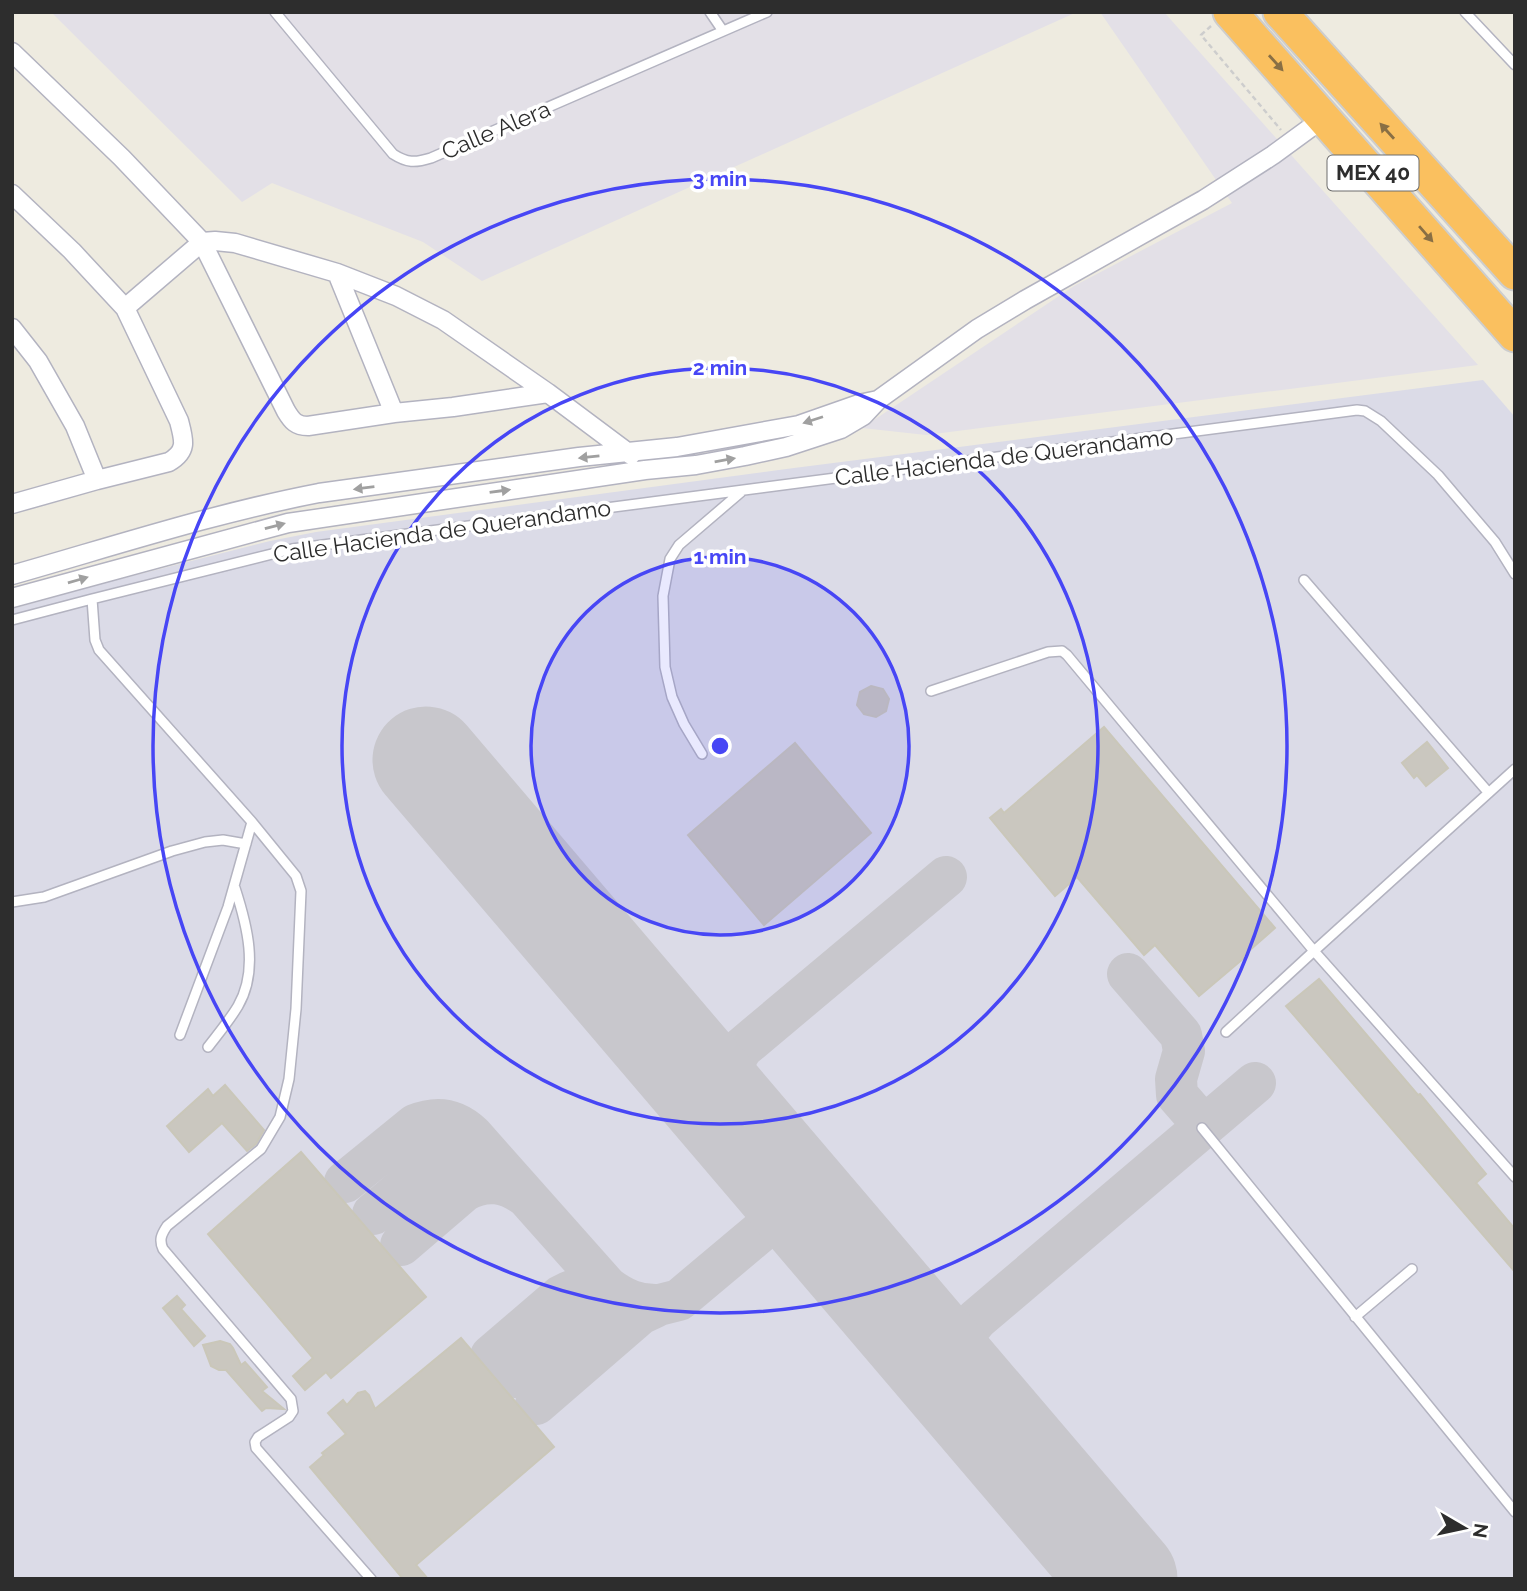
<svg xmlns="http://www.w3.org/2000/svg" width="1527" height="1591" font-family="Raleway,sans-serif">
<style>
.industrial{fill:#e3e0e7}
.airport{fill:#dbdbe7}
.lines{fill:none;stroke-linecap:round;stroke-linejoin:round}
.taxiway{stroke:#c8c7cc;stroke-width:42}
.runway{stroke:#c8c7cc;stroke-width:107}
.building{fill:#cac7bf;stroke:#cac7b9;stroke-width:2}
.lane-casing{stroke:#b3b3c0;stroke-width:12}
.street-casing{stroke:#b3b3c0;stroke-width:21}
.highway-casing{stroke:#cdcdcd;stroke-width:37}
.path{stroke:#cdcdcd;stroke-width:2.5;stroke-dasharray:5 3.5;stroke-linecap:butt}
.lane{stroke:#fff;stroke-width:9}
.street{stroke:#fff;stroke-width:18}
.highway{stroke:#fac05f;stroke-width:33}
.oneway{fill:#896f44}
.oneway2{fill:#a0a0a0}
.ring{fill:none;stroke:#4746f5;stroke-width:3.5}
.labels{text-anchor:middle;stroke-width:7;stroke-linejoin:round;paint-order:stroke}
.shield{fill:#fff;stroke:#6c6c6c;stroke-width:2}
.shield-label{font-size:21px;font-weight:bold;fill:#2d2d2d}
.street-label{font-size:23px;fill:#2d2d2d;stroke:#fff}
.centre{fill:#4746f5;stroke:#fff;stroke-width:3.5}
.ring-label{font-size:21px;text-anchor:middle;font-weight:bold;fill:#4746f5;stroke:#fff;stroke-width:7;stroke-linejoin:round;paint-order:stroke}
</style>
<rect width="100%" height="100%" fill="#eeebe0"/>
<path class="industrial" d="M 51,12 L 1077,12 L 482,281 L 423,242 L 272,183 L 242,202 Z
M 1100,12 L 1164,12 L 1478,365 L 926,435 L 862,428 L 1074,286 L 1232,203 Z"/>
<path class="airport" d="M 1483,380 L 1515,417 L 1515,1579 L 12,1579 L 12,609 L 101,584 L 270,541 L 316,532 L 794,468 Z"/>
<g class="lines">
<path class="taxiway" d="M 1128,974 L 1181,1035 L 1184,1051 L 1176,1079 L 1177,1095 L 1204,1126
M 736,1122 C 729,1094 725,1073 742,1048 L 946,877
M 345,1182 L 415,1125 C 437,1116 455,1119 472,1135 L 607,1287 C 623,1299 638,1306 659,1305
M 373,1214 L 439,1159 C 455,1148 475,1145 492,1158
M 401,1245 L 464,1191 C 487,1178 507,1182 527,1197
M 491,1356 L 561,1296 C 582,1284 599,1285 620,1296
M 516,1377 L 584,1319 L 591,1315 L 659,1305 L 679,1300 L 779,1216 C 795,1211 809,1212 821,1224
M 960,1386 C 942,1358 958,1341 977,1319 L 1255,1083
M 536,1404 L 640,1314 L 655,1307"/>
<path class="runway" d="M 426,760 L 1124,1579"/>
</g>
<path class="building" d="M 871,686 L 883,689 L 889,699 L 886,711 L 876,717 L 864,714 L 857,705 L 860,692 Z
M 1104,727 L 1275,928 L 1242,957 L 1244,958 L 1199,996 L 1155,945 L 1144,955 L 1077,877 L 1055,896 L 990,818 L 1001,809 L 1004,813 Z
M 1427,742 L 1448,768 L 1426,786 L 1417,775 L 1414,778 L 1402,763 Z
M 795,743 L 871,833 L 764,925 L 688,835 Z
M 1319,979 L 1418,1095 L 1420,1094 L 1486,1174 L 1476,1183 L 1515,1229 L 1515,1272 L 1286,1006 Z
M 225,1085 L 264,1130 L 256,1144 L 247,1151 L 222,1123 L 189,1152 L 167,1126 L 208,1089 L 213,1096 Z
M 301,1152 L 426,1297 L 331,1378 L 326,1372 L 305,1390 L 293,1376 L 313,1358 L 208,1234 Z
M 177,1296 L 185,1305 L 181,1309 L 205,1336 L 194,1346 L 163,1308 Z
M 461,1338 L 554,1447 L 416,1565 L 428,1579 L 403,1579 L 310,1467 L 324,1455 L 322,1453 L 346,1434 L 328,1413 L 343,1400 L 347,1405 L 358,1393 L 365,1391 L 369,1395 L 375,1409 Z
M 220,1341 L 230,1344 L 233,1348 L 241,1365 L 245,1362 L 267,1387 L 262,1391 L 284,1409 L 266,1408 L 262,1411 L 226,1370 L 219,1370 L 211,1366 L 203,1345 Z"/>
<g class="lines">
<defs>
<path id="lane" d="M 275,12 L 393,154 C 407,163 415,163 431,158 L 767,12
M 710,12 L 723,31
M 1465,12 L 1515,65
M 1304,580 L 1488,792
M 12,620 L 92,599
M 931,691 L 1048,652 L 1062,651 L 1067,655 L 1314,951 L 1515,769
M 702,754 L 684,724 L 672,697 L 665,667 L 663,596 L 670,559 L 679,545 L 741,492
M 12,902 L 44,897 L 172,851 L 205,842 L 223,840 L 246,844
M 1226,1032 L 1314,951 L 1515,1177
M 180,1035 L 228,907 L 252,822
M 208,1047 C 218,1034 229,1021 238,1006 C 259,970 247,925 235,888
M 1202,1128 L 1515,1512
M 1355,1317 L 1412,1269
M 371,1579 L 256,1448 L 255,1442 L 258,1437 L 289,1417 L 293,1411 L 291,1399 L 163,1249 C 159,1240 161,1235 167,1226 L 261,1149 L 280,1117 L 289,1079 L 296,1009 L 301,891 L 296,876 L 252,822 L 99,650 L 95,640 L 92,599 L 292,549 L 1357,410 L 1365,411 L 1381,421 L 1438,475 L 1495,542 L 1515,574"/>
<path id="street" d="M 12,52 L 122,158 L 202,242 L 286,411 C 292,421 296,426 308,426 L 394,413 L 453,407 L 548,393
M 12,194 L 72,251 L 125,308 L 179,421 C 184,440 188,451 169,462 L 97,480 L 12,504
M 337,273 L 394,413
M 125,308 L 202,242 L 215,241 L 235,243 L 337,273 L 396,296 L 443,320 L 548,393 L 631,455
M 12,328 L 38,361 L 75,426 L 97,480
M 12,575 C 114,546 215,513 319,493 L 579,457 L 677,447 L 799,425 L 859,404 L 878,400
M 12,598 L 288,523 L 645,470 L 696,465 L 745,456 L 786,447 L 841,429 L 863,416 L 878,400 L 977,329 L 1025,300 L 1203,200 L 1273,155 L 1325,117"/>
<path id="highway" d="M 1230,12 L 1515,335
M 1280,12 L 1515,273"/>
</defs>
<use href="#lane" class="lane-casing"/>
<use href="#street" class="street-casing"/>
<use href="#highway" class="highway-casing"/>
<path class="path" d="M 1211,26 L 1201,35 L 1281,130"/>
<use href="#lane" class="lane"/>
<use href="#street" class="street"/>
<use href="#highway" class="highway"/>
</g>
<defs><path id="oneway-solid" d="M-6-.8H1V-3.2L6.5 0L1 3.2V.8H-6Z" transform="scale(1.75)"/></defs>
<g class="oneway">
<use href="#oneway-solid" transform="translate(1276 63) rotate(48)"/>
<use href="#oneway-solid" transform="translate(1387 131) rotate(-132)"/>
<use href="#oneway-solid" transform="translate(1426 234) rotate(49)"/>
</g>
<g class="oneway2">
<use href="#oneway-solid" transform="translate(813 420) rotate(162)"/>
<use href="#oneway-solid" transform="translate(589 457) rotate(174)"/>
<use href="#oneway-solid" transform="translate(725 460) rotate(-10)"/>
<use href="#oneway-solid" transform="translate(364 488) rotate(173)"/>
<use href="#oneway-solid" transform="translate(500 491) rotate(-8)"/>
<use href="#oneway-solid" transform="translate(275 526) rotate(-15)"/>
<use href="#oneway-solid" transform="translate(78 580) rotate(-16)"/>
</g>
<circle cx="720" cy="746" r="189" fill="#4746f5" fill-opacity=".12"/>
<g class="ring">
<circle cx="720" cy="746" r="189"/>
<circle cx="720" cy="746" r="378"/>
<circle cx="720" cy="746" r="567"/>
</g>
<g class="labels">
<rect class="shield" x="1327.5" y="155.5" width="91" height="35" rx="5"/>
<g class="shield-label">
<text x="1373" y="180">MEX 40</text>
</g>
<g class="street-label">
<text transform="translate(496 130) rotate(-23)" y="8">Calle Alera</text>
<text transform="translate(1004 457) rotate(-7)" y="8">Calle Hacienda de Querandamo</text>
<text transform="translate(442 531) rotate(-8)" y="8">Calle Hacienda de Querandamo</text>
</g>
</g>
<circle cx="720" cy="746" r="10" class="centre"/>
<g class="ring-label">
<text x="720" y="186">3 min</text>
<text x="720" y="375">2 min</text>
<text x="720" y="564">1 min</text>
</g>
<rect width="1527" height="1591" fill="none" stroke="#2d2d2d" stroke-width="28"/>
<g transform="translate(1464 1528) rotate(99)" stroke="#ffffff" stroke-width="5" paint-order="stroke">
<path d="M0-5L12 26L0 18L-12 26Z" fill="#2d2d2d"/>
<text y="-10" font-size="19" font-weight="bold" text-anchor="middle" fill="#2d2d2d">N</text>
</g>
</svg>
